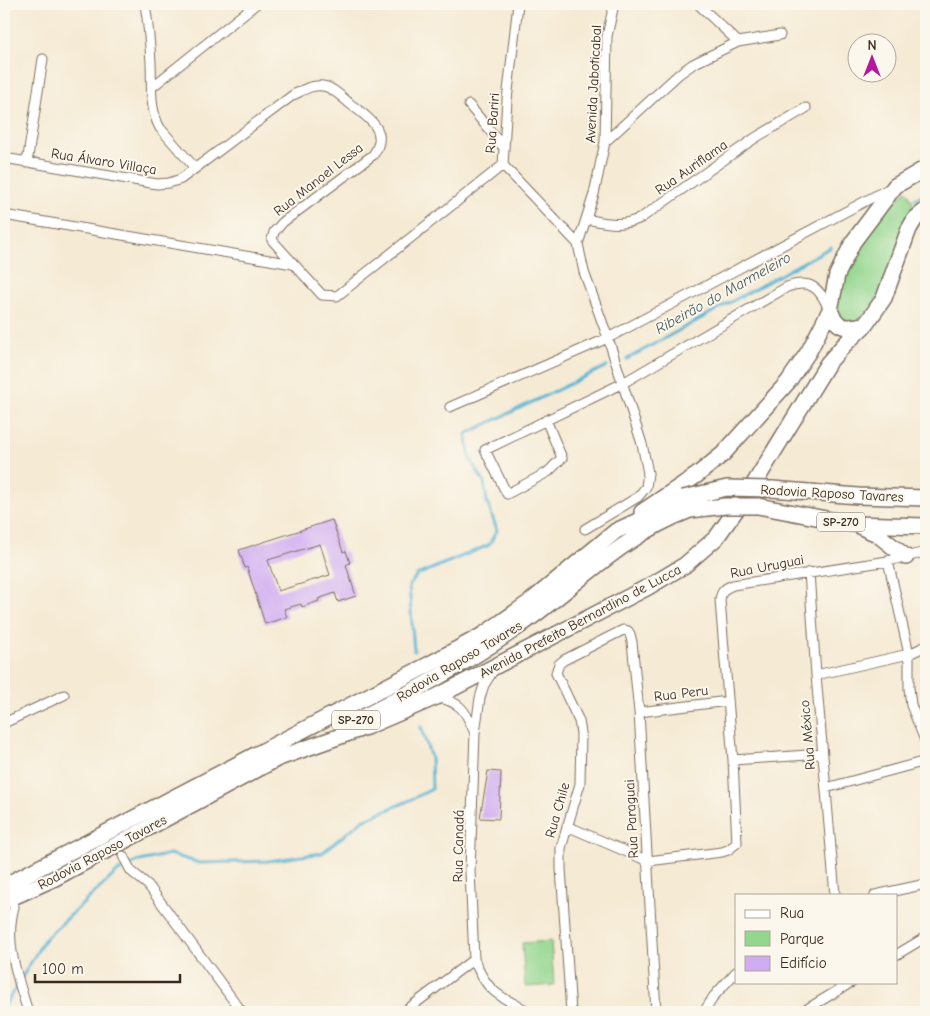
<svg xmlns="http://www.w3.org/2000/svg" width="930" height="1016" font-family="'Comic Neue',sans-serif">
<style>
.green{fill:#93d68e;stroke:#678056}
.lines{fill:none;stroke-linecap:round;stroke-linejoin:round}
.stream{stroke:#56b4d4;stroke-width:3}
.building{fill:#d0acf3;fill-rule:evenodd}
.minor-casing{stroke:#7c6d5e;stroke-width:11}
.trunk-casing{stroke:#7c6d5e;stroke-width:18}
.minor{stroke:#fff;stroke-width:9}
.trunk{stroke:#fff;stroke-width:15}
.trunk-bridge-casing{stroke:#7c6d5e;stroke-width:18;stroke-linecap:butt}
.trunk-bridge{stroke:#fff;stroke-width:15}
.labels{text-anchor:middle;stroke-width:4;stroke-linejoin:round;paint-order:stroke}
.shield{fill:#fbf7ec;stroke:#75685c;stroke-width:1}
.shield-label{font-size:12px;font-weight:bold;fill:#3b2a1e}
.street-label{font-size:14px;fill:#3b2a1e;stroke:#fbf7ec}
.water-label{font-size:15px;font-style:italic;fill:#445a5e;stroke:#fbf7ec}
</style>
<rect width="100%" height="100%" fill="#fbf7ec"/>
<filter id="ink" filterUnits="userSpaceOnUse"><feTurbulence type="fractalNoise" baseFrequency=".02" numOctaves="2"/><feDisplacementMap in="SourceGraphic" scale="10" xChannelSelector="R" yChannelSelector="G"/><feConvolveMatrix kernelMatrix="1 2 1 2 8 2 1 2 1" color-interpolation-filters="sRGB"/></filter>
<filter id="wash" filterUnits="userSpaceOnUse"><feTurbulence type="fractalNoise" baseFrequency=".0096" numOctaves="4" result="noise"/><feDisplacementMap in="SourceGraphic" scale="20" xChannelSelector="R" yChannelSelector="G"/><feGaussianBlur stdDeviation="1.12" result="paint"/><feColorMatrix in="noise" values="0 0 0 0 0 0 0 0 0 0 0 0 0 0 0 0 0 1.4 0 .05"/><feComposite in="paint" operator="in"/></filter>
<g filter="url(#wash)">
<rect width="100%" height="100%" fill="#f5ead4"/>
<path class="green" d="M 907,190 L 918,214 L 881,293 L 859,323 L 848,326 L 837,312 L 841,280 L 863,238 L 882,215 Z
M 551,941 L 554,985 L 525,987 L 522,943 Z"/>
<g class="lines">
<path class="stream" d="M 915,199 L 926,193
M 627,359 L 831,247
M 414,651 L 409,586 L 417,575 L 489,545 L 497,530 L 487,502 L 484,482 L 470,459 L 466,434 L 607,366
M 21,979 L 44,940 L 117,872 L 136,862 L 170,854 L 199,863 L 268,861 L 322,853 L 363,820 L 406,802 L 432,789 L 431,758 L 421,727
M 4,1007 L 18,984"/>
</g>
<g id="blocks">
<path class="building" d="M 332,520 L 343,552 L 346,551 L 350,563 L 346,565 L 356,596 L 338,602 L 335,593 L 318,599 L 319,601 L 302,607 L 301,604 L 284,609 L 287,617 L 265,624 L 247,567 L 245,568 L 239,550 ZM 320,544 L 330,575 L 278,591 L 268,560 Z
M 488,771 L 501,772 L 499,819 L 480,818 Z"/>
</g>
</g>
<g filter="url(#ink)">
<use href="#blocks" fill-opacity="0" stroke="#7c6d5e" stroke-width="1"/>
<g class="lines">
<defs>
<path id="minor" d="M 145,4 C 148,23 150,43 151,63 C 152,84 149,109 160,128 L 195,168
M 518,4 L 507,100 L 503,165 L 578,244
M 698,4 L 738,42
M 152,87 L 256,4
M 469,105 L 504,148
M 605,142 L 679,74 L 693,64 L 738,42 L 780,35
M 4,158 L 157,184 L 169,183 L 181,179 L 293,95 C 302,91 312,84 323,86 C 332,87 342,97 349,103 C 367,117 391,130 373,155 L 283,222 L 274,232 L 272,240 L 322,295 L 337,296 L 503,165
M 27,163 L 43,59
M 4,215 L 293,264
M 586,219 C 607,223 621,227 641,218 L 755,138 L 806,108
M 450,407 L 608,338 L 890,188
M 546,420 L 562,458 L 548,472 L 507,494 L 485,450 L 623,383 L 787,287 C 809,279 820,287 828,308
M 585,529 L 638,497 L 646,487 L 648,473 L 642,444 L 608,338 L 584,272 L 578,244 L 594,194 L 605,142 L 607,36 L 614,4
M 888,561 L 909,654 L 909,688 L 911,705 L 926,743
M 809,572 L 816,675 L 835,895
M 494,669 L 484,685 L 480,698 L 475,733 L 470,871 L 474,959 C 486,992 500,997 530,1012
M 816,675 L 909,654 L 926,646
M 436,697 C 460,702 465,709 474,731
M 639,712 L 728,701
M 4,723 L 64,695
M 733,760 L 822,754
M 826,788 L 926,761
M 567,826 L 648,861
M 123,856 L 131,871 L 148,885 L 242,1012
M 648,861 L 722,852 L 728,850 L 737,843 L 733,760 L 720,600 C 721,591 725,588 733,585 L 888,561 L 926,552
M 875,895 L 926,884
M 14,907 C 4,943 18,978 28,1012
M 896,955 L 926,937
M 404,1012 L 474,959
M 571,1012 L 561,869 L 561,848 L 580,784 L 581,733 L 579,721 L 556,673 L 559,664 L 564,660 L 623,630 L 628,631 L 630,634 L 632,642 L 639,712 L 656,1012
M 704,1012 L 714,996 L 736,972
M 802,1012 L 852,982"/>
<path id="trunk" d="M 830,310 C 837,330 848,329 866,324
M 772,489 L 858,496 L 926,498
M 758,506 L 852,524 L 926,526
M 642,512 L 697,475 L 723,454 L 788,382 L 809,351 L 830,310 L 837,275 L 853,242 L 895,186 L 926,168
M 861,527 L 877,534 L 906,557
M 343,727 C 402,698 461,667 515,629 C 575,588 620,536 690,510
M 276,759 L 366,727 L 436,697 L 648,587 L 685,565 L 716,538 L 749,492 L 828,363 L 844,345 L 866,324 L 884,298 L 909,229 L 915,219 L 926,210
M 4,886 L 428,665 L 483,635 L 530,602 L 616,531 L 670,506 L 683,498
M 4,901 L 55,878 L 284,755"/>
</defs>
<use href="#minor" class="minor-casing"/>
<use href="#trunk" class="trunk-casing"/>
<use href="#minor" class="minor"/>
<use href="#trunk" class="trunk"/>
<defs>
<path id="trunk-bridge" d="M 683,498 L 727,488 L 772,489
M 690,510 L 725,506 L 758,506"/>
</defs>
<use href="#trunk-bridge" class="trunk-bridge-casing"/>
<use href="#trunk-bridge" class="trunk-bridge"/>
</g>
</g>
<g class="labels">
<g class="shield">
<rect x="817" y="512.5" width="48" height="19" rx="4"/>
<rect x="332" y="710.5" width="48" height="19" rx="4"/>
</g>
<g class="shield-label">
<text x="841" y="526">SP-270</text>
<text x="356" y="724">SP-270</text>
</g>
<g class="street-label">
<text transform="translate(593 84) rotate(-87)" y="5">Avenida Jaboticabal</text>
<text transform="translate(492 123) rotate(-86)" y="5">Rua Bariri</text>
<text transform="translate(104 161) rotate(9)" y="5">Rua Álvaro Villaça</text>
<text transform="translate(691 167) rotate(-35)" y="5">Rua Auriflama</text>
<text transform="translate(318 179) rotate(-38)" y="5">Rua Manoel Lessa</text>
<text transform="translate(832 493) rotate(3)" y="5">Rodovia Raposo Tavares</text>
<text transform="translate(767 566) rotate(-11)" y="5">Rua Uruguai</text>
<text transform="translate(580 621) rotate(-28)" y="5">Avenida Prefeito Bernardino de Lucca</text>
<text transform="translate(459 661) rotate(-31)" y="5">Rodovia Raposo Tavares</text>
<text transform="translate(681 693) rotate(-7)" y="5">Rua Peru</text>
<text transform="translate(807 735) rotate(-95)" y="5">Rua México</text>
<text transform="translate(557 810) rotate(-74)" y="5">Rua Chile</text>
<text transform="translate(631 819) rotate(-93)" y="5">Rua Paraguai</text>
<text transform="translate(458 846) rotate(-89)" y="5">Rua Canadá</text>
<text transform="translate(102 852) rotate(-28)" y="5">Rodovia Raposo Tavares</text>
</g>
<g class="water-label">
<text transform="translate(723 293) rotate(-29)" y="5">Ribeirão do Marmeleiro</text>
</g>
</g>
<rect width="930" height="1016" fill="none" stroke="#fbf7ec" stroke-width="20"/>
<rect x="735" y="894" width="162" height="90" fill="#fbf7ec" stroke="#aea59a"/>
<rect x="745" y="910" width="25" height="8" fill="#ffffff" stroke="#aea59a"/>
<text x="780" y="918" font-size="15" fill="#3b2a1e">Rua</text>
<rect x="745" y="931" width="25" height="15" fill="#93d68e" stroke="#aea59a"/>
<text x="780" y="944" font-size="15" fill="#3b2a1e">Parque</text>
<rect x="745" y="956" width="25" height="15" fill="#d0acf3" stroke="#aea59a"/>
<text x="780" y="968" font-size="15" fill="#3b2a1e">Edifício</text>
<g transform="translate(872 58)"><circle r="24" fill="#fbf7ec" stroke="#aea59a"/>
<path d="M0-4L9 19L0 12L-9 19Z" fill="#b5179e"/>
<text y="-8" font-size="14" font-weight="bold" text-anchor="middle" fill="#3b2a1e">N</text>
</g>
<path d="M35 974v8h145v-8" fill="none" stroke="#3b2a1e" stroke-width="2.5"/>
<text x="42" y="974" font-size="15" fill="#3b2a1e" stroke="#fbf7ec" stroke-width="4" paint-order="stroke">100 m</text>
</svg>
